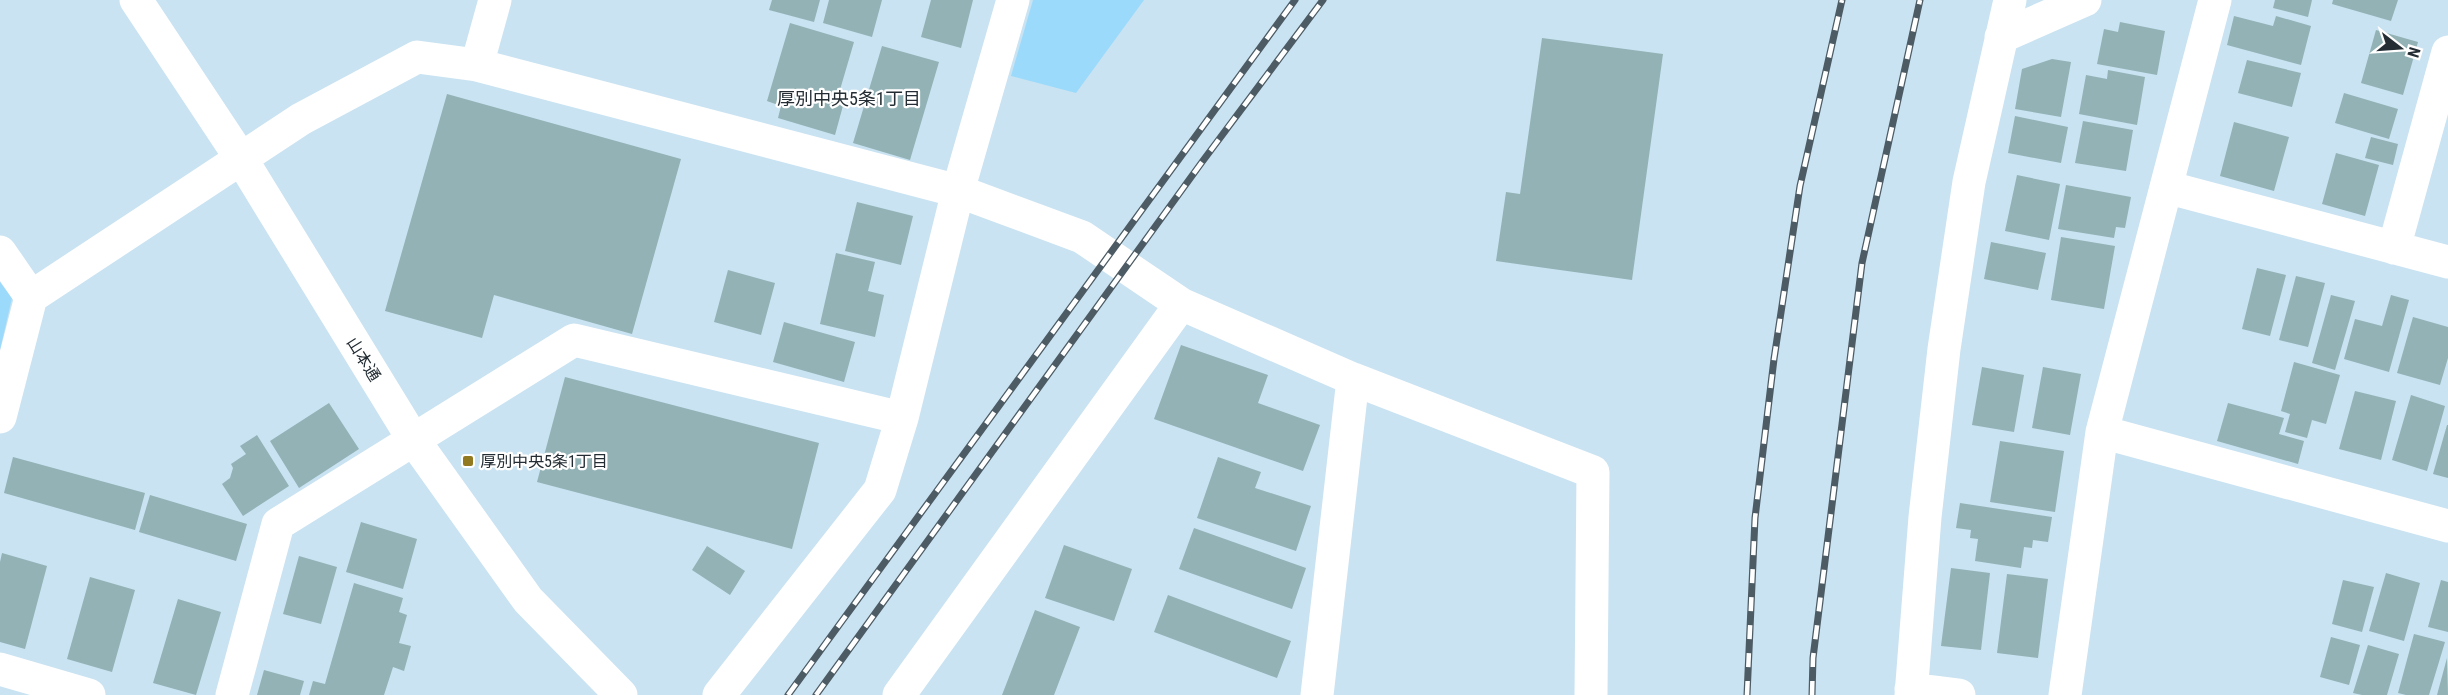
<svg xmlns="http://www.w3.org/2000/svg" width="2448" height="695" font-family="'Roboto Condensed','Noto Sans JP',sans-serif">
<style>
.green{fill:#9cdafb}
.building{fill:#92b2b5}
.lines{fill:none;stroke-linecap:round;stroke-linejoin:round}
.minor{stroke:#fff;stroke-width:33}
.rail-casing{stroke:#4d5b64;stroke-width:7}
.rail{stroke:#fff;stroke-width:4.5;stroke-dasharray:14;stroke-linecap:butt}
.poi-dot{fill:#92791f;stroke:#fff;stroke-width:2}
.labels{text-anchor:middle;stroke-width:4.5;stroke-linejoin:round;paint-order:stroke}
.street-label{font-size:16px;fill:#232d33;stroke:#fff}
.poi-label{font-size:16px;fill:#232d33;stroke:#fff;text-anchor:start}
.neighbourhood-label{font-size:18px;fill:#232d33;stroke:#fff}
</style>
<rect width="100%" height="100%" fill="#c9e3f2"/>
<path class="green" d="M 1033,0 L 1144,0 L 1076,93 L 1011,76 Z
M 0,282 L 12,298 L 0,350 Z"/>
<path class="building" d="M 772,0 L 820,0 L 814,22 L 769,10 Z
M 829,0 L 882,0 L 872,37 L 823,23 Z
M 931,0 L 973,0 L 961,48 L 921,37 Z
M 2275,0 L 2312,0 L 2308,17 L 2273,8 Z
M 2333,0 L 2398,0 L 2391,21 L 2332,4 Z
M 2234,16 L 2273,26 L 2276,16 L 2311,26 L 2301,65 L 2227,45 Z
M 2120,22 L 2165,31 L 2157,75 L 2097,64 L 2104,29 L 2118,32 Z
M 790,23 L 854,42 L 837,100 L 844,102 L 835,135 L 778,118 L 781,106 L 767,101 Z
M 2376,30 L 2418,42 L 2403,95 L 2361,83 Z
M 1542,38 L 1663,54 L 1632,280 L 1496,261 L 1506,192 L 1520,194 Z
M 882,46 L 939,62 L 910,160 L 853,143 Z
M 2052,59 L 2071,62 L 2061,117 L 2015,109 L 2022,69 Z
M 2247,60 L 2301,73 L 2292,107 L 2238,93 Z
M 2108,70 L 2145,77 L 2137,125 L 2079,114 L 2086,75 L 2107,79 Z
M 2344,93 L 2398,109 L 2389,139 L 2335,123 Z
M 447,94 L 681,159 L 632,334 L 494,295 L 482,338 L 385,311 Z
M 2015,116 L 2068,127 L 2061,163 L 2008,153 Z
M 2083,121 L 2133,130 L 2126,171 L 2075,163 Z
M 2234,122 L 2289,137 L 2274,191 L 2220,176 Z
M 2371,137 L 2398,144 L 2393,165 L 2365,158 Z
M 2336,153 L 2379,165 L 2365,216 L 2322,204 Z
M 2017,175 L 2060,184 L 2049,240 L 2005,231 Z
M 2066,185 L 2131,197 L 2125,228 L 2116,227 L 2114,238 L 2058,229 Z
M 857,202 L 913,216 L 901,265 L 845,251 Z
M 2061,237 L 2115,246 L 2104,309 L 2051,300 Z
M 1991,242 L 2046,253 L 2038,290 L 1984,279 Z
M 836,253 L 875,262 L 868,291 L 884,295 L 875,337 L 820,324 Z
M 2257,268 L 2286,275 L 2270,336 L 2242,329 Z
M 728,270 L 775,283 L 761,335 L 714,322 Z
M 2296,276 L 2325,283 L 2308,347 L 2279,340 Z
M 2331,295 L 2355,301 L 2335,370 L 2312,363 Z
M 2391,295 L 2409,300 L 2389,372 L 2344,359 L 2355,319 L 2382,326 Z
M 2413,317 L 2448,327 L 2448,358 L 2440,385 L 2397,373 Z
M 784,322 L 855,342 L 844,382 L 773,362 Z
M 1181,345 L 1268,375 L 1258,403 L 1320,425 L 1303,471 L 1154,419 Z
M 2294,362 L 2340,375 L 2326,424 L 2312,420 L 2307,438 L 2285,432 L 2290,414 L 2281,411 Z
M 1982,367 L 2024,375 L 2014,432 L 1972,425 Z
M 2043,367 L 2081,374 L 2070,435 L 2032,428 Z
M 565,377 L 819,443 L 792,549 L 537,482 Z
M 2355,391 L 2396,401 L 2381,460 L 2339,449 Z
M 2411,395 L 2445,406 L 2427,471 L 2392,460 Z
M 329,403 L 359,449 L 299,488 L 270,441 Z
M 2228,403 L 2284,418 L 2279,434 L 2304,441 L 2298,464 L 2217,441 Z
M 2447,425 L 2448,425 L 2448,478 L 2433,474 Z
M 257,435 L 289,486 L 243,516 L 222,484 L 230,478 L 233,468 L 231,464 L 246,454 L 240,446 Z
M 2000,441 L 2064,451 L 2055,512 L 1990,502 Z
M 13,457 L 145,493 L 135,530 L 4,493 Z
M 1218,457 L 1261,472 L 1255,488 L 1311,506 L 1296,551 L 1197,518 Z
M 150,495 L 247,524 L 236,561 L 139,532 Z
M 1960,503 L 2052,517 L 2048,542 L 2033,540 L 2032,548 L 2024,547 L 2021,568 L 1975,561 L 1978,539 L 1970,538 L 1971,530 L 1956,528 Z
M 361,522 L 417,539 L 403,589 L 346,572 Z
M 1194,528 L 1306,568 L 1292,609 L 1179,569 Z
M 1064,545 L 1132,569 L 1114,621 L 1045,598 Z
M 707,546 L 745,571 L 730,595 L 692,570 Z
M 2,553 L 47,566 L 25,649 L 0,642 L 0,562 Z
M 299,556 L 337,567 L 321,624 L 283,614 Z
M 1951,568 L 1990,573 L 1981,650 L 1941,646 Z
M 2386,573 L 2420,583 L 2404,641 L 2369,631 Z
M 2007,574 L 2048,579 L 2038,658 L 1997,653 Z
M 90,577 L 135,590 L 112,672 L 67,659 Z
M 2343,580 L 2374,587 L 2362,632 L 2332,624 Z
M 2441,580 L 2448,582 L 2448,632 L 2428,627 Z
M 354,583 L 403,598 L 399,612 L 407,615 L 399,643 L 411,646 L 404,671 L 393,667 L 384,695 L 309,695 L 313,681 L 325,684 Z
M 1168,595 L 1291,641 L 1277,678 L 1154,632 Z
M 178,599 L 221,612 L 196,695 L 153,683 Z
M 1035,610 L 1080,627 L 1054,695 L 1002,695 Z
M 2414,634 L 2445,642 L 2429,695 L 2406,695 L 2398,693 Z
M 2331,637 L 2360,645 L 2349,685 L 2320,677 Z
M 2368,645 L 2399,654 L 2387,695 L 2362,695 L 2353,693 Z
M 2447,658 L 2448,695 L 2437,695 Z
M 264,670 L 304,681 L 300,695 L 257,695 Z"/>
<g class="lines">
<path class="minor" d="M 136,0 L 242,160 L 413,439 L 528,600 L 621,695
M 2001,37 L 2085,0
M 477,65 L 495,0
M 2166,187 L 2448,262
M 2394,248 L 2448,52
M 0,252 L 31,297
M 0,417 L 31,297 L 301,119 L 417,57 L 477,65 L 958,191 L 1082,237 L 1181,304 L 1353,379 L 1593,472 L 1591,695
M 2102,432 L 2448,526
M 0,669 L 89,695
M 1911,689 L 1959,695
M 232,695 L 278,524 L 574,340 L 902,418
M 719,695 L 880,490 L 902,418 L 958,191 L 1013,0
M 899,695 L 1181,304
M 1317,695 L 1353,379
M 1911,695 L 1925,517 L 1944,349 L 1969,182 L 2010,0
M 2065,695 L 2102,432 L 2215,0"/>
<defs>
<path id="rail" d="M 788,695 L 1295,0
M 816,695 L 1202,162 L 1323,0
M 1747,695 L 1755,518 L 1774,359 L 1800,186 L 1842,0
M 1812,695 L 1813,658 L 1862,263 L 1920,0"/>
</defs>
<use href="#rail" class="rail-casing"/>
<use href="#rail" class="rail"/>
</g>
<rect class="poi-dot" x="462" y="455" width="12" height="12" rx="3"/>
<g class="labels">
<g class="street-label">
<text transform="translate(364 359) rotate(58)" y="6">山本通</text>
</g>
<g class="poi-label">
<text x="480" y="467">厚別中央5条1丁目</text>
</g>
<g class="neighbourhood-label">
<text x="849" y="105">厚別中央5条1丁目</text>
</g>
</g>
<g transform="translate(2400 48) rotate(107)" stroke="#ffffff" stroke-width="4.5" paint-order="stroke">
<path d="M0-4.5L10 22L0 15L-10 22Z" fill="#232d33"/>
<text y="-9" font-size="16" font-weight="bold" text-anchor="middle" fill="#232d33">N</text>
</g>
</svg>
